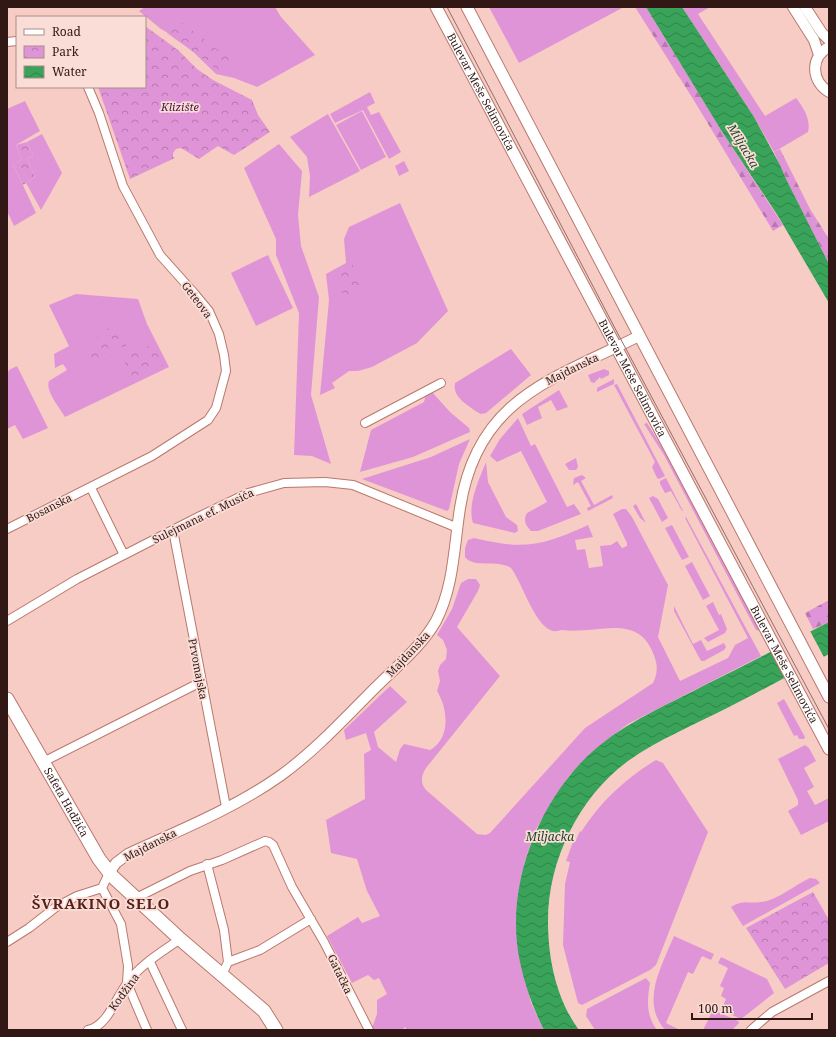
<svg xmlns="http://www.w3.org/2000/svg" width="836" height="1037" font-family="'Noto Serif',serif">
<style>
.grass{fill:#e094d8}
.forest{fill:url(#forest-firs)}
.park{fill:url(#park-crowns)}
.water{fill:url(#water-waves)}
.pier{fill:#f7ccc4}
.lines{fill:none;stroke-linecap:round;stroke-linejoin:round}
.minor-casing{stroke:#b9786d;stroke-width:10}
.tertiary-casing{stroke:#b9786d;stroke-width:12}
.secondary-casing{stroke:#b9786d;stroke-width:13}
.primary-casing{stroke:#b9786d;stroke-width:15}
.minor{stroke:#fff;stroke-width:8}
.tertiary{stroke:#fff;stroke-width:10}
.secondary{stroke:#fff;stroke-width:11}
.primary{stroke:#fff;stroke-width:13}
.tram{stroke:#906f69;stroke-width:1}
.labels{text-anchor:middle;stroke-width:3.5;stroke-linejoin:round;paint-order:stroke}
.street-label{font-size:11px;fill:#311814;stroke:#faddd7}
.park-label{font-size:11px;font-style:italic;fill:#471144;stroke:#faddd7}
.water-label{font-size:12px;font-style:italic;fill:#1f482a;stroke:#faddd7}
.district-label{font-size:15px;font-weight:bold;letter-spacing:1px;fill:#561f17;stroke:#faddd7}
</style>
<defs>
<pattern id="forest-firs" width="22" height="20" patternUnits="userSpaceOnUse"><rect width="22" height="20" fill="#e094d8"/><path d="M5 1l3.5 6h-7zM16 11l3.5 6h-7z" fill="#b678ae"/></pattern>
<pattern id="park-crowns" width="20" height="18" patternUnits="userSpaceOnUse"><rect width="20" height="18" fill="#e094d8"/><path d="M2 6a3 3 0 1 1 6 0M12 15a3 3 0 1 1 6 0" fill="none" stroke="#b678ae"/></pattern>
<pattern id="water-waves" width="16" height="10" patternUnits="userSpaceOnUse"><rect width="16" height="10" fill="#38a359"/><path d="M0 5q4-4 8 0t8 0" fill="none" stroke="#308448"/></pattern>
</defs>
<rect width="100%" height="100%" fill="#f7ccc4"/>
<path class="grass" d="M 145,7 L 275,7 L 281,17 L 315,55 L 257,87 L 234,78 L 216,74 L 182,41 L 161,29 L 139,11 Z
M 489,7 L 624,7 L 519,63 Z
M 682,7 L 710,7 L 698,14 L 765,116 L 796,98 C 804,108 811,120 808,132 L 774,152 L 754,117 Z
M 370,92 L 375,103 L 367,107 L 371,115 L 379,112 L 401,152 L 389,159 L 363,110 L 335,123 L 330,114 Z
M 25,101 L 40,131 L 16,145 L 22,160 L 13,164 L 36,213 L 14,226 L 7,211 L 7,109 Z
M 362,111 L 386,157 L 361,170 L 336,125 Z
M 328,114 L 360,171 L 309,197 L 310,176 L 307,157 L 290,137 Z
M 42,134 L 62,173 L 41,210 L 26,183 L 35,177 L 27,159 L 33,155 L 27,142 Z
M 279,144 L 302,171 L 298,215 L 301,246 L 319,297 L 311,395 L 331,464 L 312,456 L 294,455 L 299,313 L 276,255 L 276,239 L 244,168 Z
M 404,161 L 409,171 L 399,176 L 395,166 Z
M 400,203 L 448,311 L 417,343 L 372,367 L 358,371 L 349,371 L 332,383 L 335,388 L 320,395 L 329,300 L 326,274 L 346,263 L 344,239 L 349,227 Z
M 268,255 L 293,308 L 256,326 L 231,273 Z
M 76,294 L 138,299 L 147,324 L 169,367 L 65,417 C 60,408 45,391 49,381 L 67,370 L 63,364 L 55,368 L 54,354 L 69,346 L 49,305 Z
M 511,349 L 531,375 L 486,413 L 481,414 L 477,412 C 468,405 452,397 455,383 Z
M 17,366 L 48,428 L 23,439 L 15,425 L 7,429 L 7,375 L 9,370 Z
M 604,369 L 609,371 L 609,375 L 601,379 L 600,377 L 594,383 L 591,382 L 588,375 Z
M 614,379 L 614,384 L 597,392 L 597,388 Z
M 617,384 L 665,476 L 659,479 L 657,478 L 652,467 L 655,462 L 614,385 Z
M 559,390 L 568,407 L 557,411 L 551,400 L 538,407 L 542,418 L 527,425 L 522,414 Z
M 432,392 L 450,412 L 469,428 L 470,432 L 413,457 L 360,472 L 371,430 L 424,402 L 426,394 Z
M 518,418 L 531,446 L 535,444 L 567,507 L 574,504 L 581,514 L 538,531 L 531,531 C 525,525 523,520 527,513 L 547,502 L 521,451 L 497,462 L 490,456 L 500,439 Z
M 647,423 L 662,447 L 762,631 L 756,630 L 664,455 L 644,424 Z
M 470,439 L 459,464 L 449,509 L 447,511 L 362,479 L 431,457 Z
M 576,458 L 578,467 L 576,470 L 569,470 L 565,464 Z
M 486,462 L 488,482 L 506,517 L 517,525 L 518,531 L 515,533 L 473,523 C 467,504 479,480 486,462 Z
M 582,475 L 586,478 L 581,481 L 594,505 L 612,495 L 613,498 L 588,511 L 587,508 L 591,506 L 578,482 L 573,485 L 574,478 Z
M 666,478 L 683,511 L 682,511 L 671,491 L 665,493 L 660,484 L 660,481 Z
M 653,496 L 658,499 L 668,518 L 662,522 L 649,498 Z
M 636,504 L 646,523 L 640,518 L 633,506 Z
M 622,509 L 626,509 L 632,517 L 668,585 L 658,637 L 680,681 L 728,658 L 735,645 L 748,638 L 685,518 L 686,517 L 761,656 L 628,724 L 593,751 L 569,776 L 552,801 L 534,833 L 525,861 L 517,912 L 517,932 L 531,1003 L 544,1030 L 407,1030 L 405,1027 L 402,1030 L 373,1030 L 372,1028 L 377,1014 L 377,1000 L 387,994 L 379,978 L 374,980 L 368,975 L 352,983 L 327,936 L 358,917 L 362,923 L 380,916 L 367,891 L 357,859 L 331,853 L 326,820 L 365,799 L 364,754 L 371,750 L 366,733 L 346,740 L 344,730 L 390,686 L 407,702 L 374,732 L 378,747 L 396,762 L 400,749 L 404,744 L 430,750 C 451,738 448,709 437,691 L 440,681 L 438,671 L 440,665 L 446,659 L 447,650 L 443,640 L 437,635 L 452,609 L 461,583 L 468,579 L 476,579 L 480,585 L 478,591 L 457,627 L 500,676 L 426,768 C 421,776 420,783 426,790 L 477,834 L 486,835 L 490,833 L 585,728 L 653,683 C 658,672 658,665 653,653 C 637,612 595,635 562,630 C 559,630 556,632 553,631 C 535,627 522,582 511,568 C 498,559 474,569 465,557 L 465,548 L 468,540 L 474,538 C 524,550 542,546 588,525 L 593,537 L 575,540 L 577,550 L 585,549 L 589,568 L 603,566 L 600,546 L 611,545 L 617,541 L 622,548 L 627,546 L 627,543 L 613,514 Z
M 672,525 L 689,557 L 682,560 L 665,528 Z
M 692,562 L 710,596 L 703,600 L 685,566 Z
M 713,602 L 719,615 L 721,614 L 727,629 L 725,633 L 708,642 L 704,638 L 719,630 L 706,606 Z
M 674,606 L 693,644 L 701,640 L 707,651 L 724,643 L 726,647 L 724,650 L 704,661 L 701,661 L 674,611 Z
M 784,699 L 805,737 L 804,739 L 799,739 L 797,735 L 794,736 L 777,703 Z
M 805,745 L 809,748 L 816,761 L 804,768 L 814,787 L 807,791 L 815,805 L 829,798 L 829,821 L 801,835 L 788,811 L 798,805 L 798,800 L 778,759 Z
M 656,760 L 663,763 L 708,832 L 656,965 L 650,970 L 582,1005 L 578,1003 L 563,945 L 565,884 L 570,862 L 566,861 L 574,839 L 576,840 L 580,831 L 581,832 C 601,801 625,779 656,760 Z
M 810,878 L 816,879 L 820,883 L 743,926 L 731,907 C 744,899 748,904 761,902 C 779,900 794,885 810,878 Z
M 674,936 L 714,954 L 711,960 L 702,956 L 693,974 L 688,972 L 666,1023 L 680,1030 L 665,1030 C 640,1001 662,966 674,936 Z
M 721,957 L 767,979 L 774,993 L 741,1019 L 721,1010 L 726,999 L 721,996 L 724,988 L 720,986 L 728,968 L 718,963 Z
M 646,978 L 650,983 C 647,1001 646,1015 657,1030 L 595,1030 L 586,1016 L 587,1009 Z
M 713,1010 L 738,1021 L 739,1023 L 732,1030 L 703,1030 Z"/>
<path class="forest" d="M 635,7 L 646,7 L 721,130 L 783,225 L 773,231 L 693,99 Z
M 780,149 L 810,209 L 829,239 L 829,264 L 786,179 L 774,152 Z
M 829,600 L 829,622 L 813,629 L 805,613 Z"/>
<path class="park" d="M 177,19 L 233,61 L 224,74 L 167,33 Z
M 145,26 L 178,50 L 197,69 L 213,80 L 252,100 L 258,115 L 270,132 L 234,155 L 218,146 L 199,159 L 181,148 L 176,149 L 173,153 L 173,157 L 175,158 L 130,179 L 98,87 L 145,87 Z
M 27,142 L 33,155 L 27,159 L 35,177 L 23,185 L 13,164 L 22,160 L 16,145 Z
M 353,265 L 364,291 L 345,299 L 334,273 Z
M 116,325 L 121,337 L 128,334 L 132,343 L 116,350 L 112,340 L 106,342 L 113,358 L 92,367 L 85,349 L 100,343 L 96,334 Z
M 153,344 L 163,366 L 133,381 L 122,357 Z
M 813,892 L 829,920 L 829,963 L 785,989 L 746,928 Z"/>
<path class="water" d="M 646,7 L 682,7 L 754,117 L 780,165 L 786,179 L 829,264 L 829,303 L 778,216 L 721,130 Z
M 829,622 L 829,654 C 795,672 761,691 727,708 C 694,725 659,739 628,761 C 579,797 548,860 548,921 C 548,958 556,999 579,1030 L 544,1030 C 533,1008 525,986 520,962 C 504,888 538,800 593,751 C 626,722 667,705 705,685 C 747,664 788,643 829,622 Z"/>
<path class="pier" d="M 809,629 L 825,659 L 786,679 L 770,649 Z"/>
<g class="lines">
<defs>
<path id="minor" d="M 7,42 L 17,41
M 365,423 L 441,383
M 91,488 L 124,555
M 7,529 L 152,456 L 208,420 L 216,408 L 226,371 L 224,355 L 219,334 L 209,311 L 194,293 L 160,255 L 123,186 L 99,113 L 88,87
M 173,530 L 226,807
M 7,621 L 77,579 L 200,516 L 248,493 L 284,483 L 325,482 L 353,485 L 458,528
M 43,762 L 201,682
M 207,864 L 224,930 L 228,962 L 222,975
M 102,888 L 121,924 L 128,966 L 127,983 L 147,1030
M 136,898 L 190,871 L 222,860 L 265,841 L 269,842 L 273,845 L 292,887 L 324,942 L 369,1030
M 7,942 L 29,928 L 56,907 L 77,896 L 102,888 L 109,873
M 150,962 L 182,1030
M 228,962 L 260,950 L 311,919
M 88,1030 C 108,1026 116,997 128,982 C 141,964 162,952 180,939
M 751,1030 L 772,1012 L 829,981"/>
<path id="tertiary" d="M 793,7 L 814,40 L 819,55
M 805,7 L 822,33 L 829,40
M 829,47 C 810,57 811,81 829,92
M 109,873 L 116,863 L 128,854 C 178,831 235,808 280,776 C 315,751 345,718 376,687 C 396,667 422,646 436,621 C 454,586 454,546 460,508 C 477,398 552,380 639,336"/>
<g id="secondary">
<path id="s1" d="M 436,7 L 829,749"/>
<path d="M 467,7 L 829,697"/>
</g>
<g id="primary">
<path id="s2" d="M 7,699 L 99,859 L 112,876 L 180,939 L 264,1011 L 276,1030"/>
</g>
</defs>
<use href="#minor" class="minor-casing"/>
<use href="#tertiary" class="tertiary-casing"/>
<use href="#secondary" class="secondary-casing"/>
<use href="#primary" class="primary-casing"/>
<use href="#minor" class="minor"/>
<use href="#tertiary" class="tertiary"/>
<use href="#secondary" class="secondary"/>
<use href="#primary" class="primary"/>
<path class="tram" d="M 447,7 L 618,334 L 829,729"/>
</g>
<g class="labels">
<g class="street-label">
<text dy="4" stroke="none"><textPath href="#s1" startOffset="96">Bulevar Meše Selimovića</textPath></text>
<text transform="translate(197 300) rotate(53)" y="4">Geteova</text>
<text transform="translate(572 369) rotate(-26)" y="4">Majdanska</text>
<text dy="4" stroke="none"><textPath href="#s1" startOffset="420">Bulevar Meše Selimovića</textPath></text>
<text transform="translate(49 508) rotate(-27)" y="4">Bosanska</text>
<text transform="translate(203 516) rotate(-26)" y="4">Sulejmana ef. Musića</text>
<text transform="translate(408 654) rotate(-47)" y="4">Majdanska</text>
<text dy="4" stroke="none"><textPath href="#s1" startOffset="744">Bulevar Meše Selimovića</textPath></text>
<text transform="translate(198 669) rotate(79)" y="4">Prvomajska</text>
<text dy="4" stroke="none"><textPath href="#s2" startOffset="119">Safeta Hadžića</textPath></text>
<text transform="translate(150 845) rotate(-27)" y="4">Majdanska</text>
<text transform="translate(340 974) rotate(64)" y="4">Gatačka</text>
<text transform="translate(124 992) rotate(-54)" y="4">Kodžina</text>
</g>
<g class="park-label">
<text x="180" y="111">Klizište</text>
</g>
<g class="water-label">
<text transform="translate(743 146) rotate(59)" y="4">Miljacka</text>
<text x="550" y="841">Miljacka</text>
</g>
<g class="district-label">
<text x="101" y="909">ŠVRAKINO SELO</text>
</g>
</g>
<rect width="836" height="1037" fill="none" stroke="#311814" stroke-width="16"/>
<rect x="16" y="16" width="130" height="72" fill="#faddd7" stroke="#aa8e89"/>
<rect x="24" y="29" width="20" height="6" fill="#ffffff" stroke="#aa8e89"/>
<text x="52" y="36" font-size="12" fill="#311814">Road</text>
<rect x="24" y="46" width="20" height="12" fill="url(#park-crowns)" stroke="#aa8e89"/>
<text x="52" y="56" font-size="12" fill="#311814">Park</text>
<rect x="24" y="66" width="20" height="12" fill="url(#water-waves)" stroke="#aa8e89"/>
<text x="52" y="76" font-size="12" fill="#311814">Water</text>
<path d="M692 1013v6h120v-6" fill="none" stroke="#311814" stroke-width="2"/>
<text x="698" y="1013" font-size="12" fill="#311814" stroke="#faddd7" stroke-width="3" paint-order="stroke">100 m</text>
</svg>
